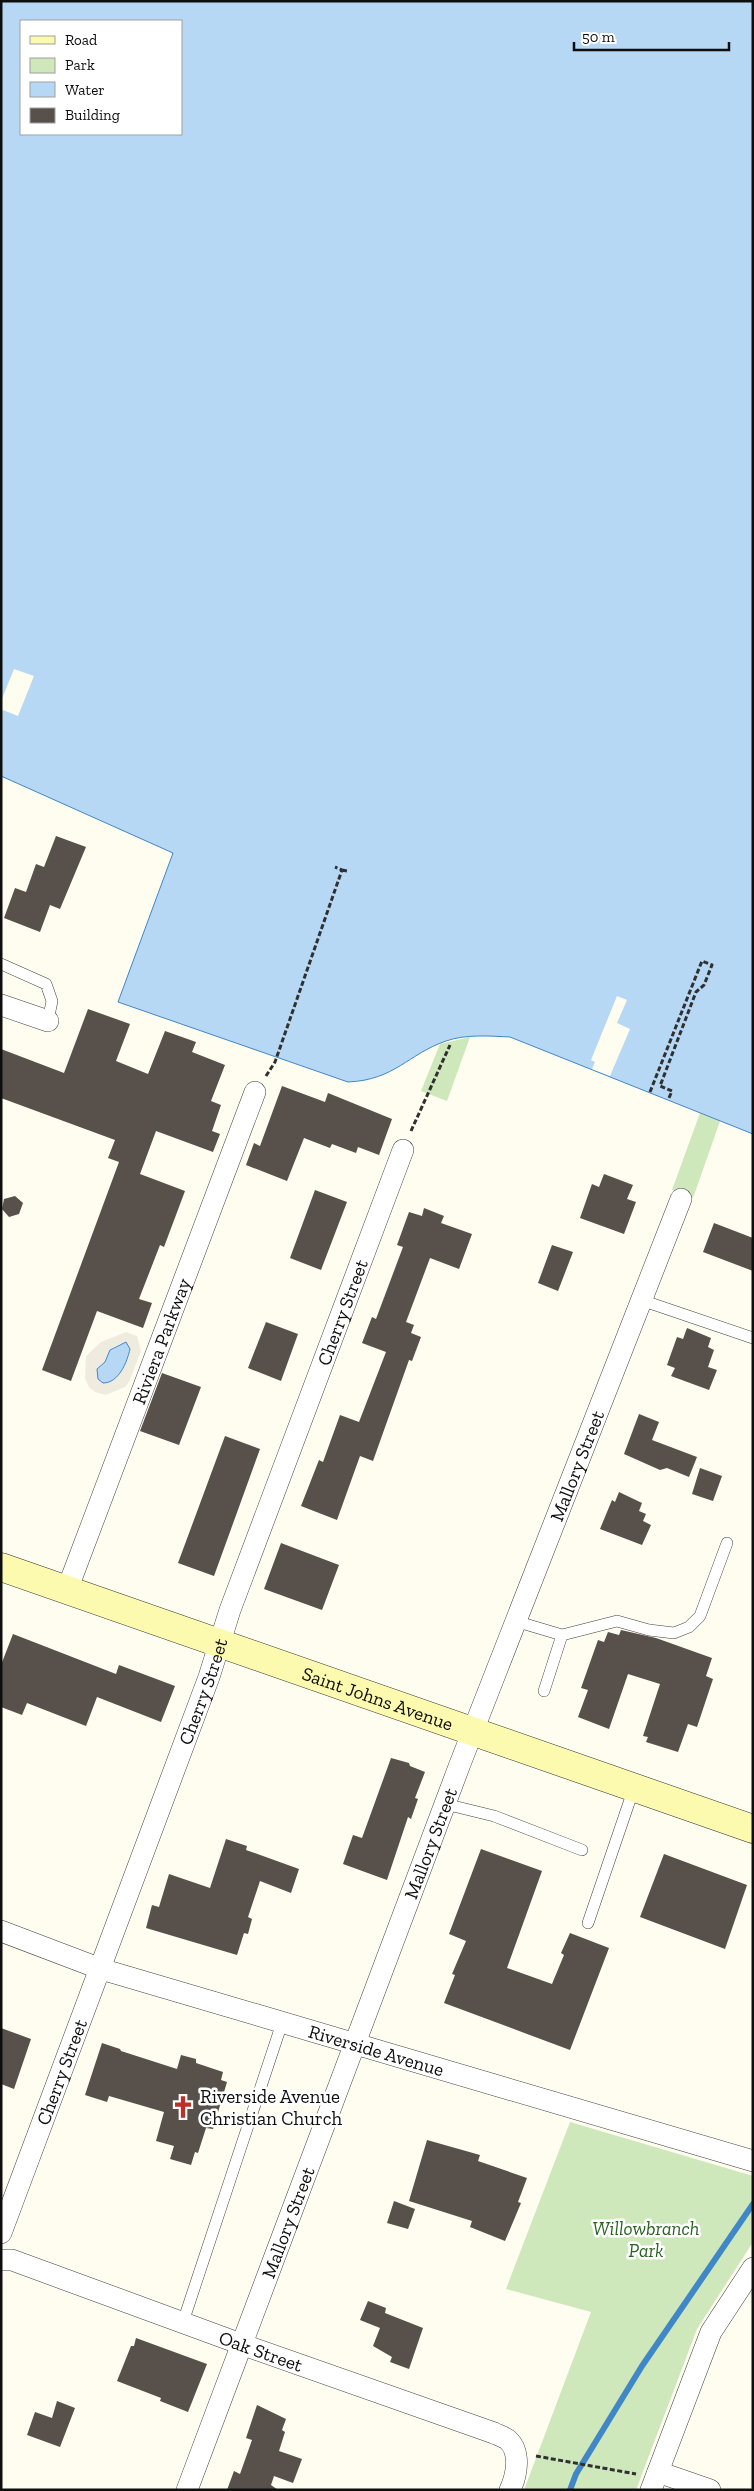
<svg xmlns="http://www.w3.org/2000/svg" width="754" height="2491" font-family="'Zilla Slab',serif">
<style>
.green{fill:#cee8bb}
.plaza{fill:#efecdf;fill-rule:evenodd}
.water{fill:#b6d8f4;stroke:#4087c8;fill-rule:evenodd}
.pier{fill:#fefdf0}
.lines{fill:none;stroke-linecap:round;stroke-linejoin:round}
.stream{stroke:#4087c8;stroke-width:6}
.building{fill:#57504b}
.service-casing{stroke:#414141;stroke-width:12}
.minor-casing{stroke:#414141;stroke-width:22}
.secondary-casing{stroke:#303030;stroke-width:29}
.path{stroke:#303030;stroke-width:3;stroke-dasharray:5 2.5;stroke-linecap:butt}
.service{stroke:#fff;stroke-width:11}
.minor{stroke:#fff;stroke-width:21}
.secondary{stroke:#fcfaae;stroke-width:28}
.labels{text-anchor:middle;stroke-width:5;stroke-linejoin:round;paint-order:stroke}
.street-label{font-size:19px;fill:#0e0e0e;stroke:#fff}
.poi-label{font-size:19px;fill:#0e0e0e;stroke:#fff;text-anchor:start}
.park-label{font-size:19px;font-style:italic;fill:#296420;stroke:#fff}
</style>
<rect width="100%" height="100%" fill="#fefdf0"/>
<path class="green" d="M 470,1037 L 447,1101 L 421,1091 L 440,1044 Z
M 700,1113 L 720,1121 L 693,1198 L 672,1190 Z
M 570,2122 L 753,2176 L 753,2242 L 697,2329 L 636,2490 L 524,2490 L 591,2312 L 506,2289 Z"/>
<path class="plaza" d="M 126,1332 L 137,1336 L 141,1351 L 129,1382 L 125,1387 L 106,1395 L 95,1392 L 89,1387 L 85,1378 L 86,1356 L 101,1342 ZM 120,1344 L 130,1349 L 128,1358 L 97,1369 L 105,1362 L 112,1348 Z"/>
<path class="water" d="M 1,1 L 753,1 L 753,1134 L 510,1037 C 489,1036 466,1034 446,1041 C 408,1054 395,1080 348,1082 L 118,1002 L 173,853 L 1,776 ZM 21,21 L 181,21 L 181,134 L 21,134 Z
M 126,1342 L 130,1349 C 127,1362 119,1383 103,1383 L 98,1379 L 97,1369 L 105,1362 L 110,1350 Z"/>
<path class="pier" d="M 14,669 L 34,676 L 18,716 L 3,710 L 1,714 L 1,701 Z
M 617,996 L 627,1000 L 617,1023 L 630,1029 L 610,1076 L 592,1069 L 595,1062 L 591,1060 Z"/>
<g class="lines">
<path class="stream" d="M 570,2490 L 576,2474 L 642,2366 L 753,2204"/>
</g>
<path class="building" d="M 56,836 L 86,847 L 60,909 L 50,905 L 40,932 L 4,918 L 15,888 L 26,892 L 36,864 L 44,867 Z
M 88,1009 L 130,1024 L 116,1061 L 148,1074 L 165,1031 L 196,1042 L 192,1052 L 225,1065 L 211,1101 L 221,1105 L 212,1131 L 220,1134 L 213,1152 L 156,1131 L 140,1174 L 185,1191 L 164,1247 L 160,1245 L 139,1299 L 152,1303 L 143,1328 L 97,1311 L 71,1381 L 42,1370 L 119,1162 L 108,1158 L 115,1140 L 1,1098 L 1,1049 L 64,1073 Z
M 282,1086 L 325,1102 L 328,1093 L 392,1119 L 379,1155 L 358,1147 L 356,1153 L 332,1144 L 330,1148 L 304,1138 L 287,1181 L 246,1165 L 254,1143 L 260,1146 Z
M 604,1174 L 633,1185 L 627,1199 L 636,1202 L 624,1234 L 580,1218 L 592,1184 L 599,1187 Z
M 315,1190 L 347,1202 L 321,1270 L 290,1258 Z
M 15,1196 L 23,1203 L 19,1214 L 9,1217 L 2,1209 L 4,1199 Z
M 424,1208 L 444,1216 L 441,1223 L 472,1234 L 459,1269 L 430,1258 L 406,1322 L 414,1325 L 411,1333 L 421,1337 L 412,1361 L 409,1360 L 373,1461 L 360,1456 L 337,1520 L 301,1506 L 319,1460 L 323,1462 L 340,1415 L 359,1422 L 386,1352 L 362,1343 L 372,1317 L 376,1319 L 403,1247 L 397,1245 L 409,1212 L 422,1216 Z
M 714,1223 L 753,1238 L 753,1271 L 703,1252 Z
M 552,1245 L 573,1252 L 558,1291 L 538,1283 Z
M 266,1322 L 298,1334 L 281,1381 L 248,1368 Z
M 687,1328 L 711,1338 L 708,1347 L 714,1350 L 708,1367 L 717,1370 L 709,1390 L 671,1376 L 675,1368 L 667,1365 L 677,1337 L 683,1339 Z
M 162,1373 L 201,1387 L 179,1445 L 140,1431 Z
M 639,1414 L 659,1422 L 652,1440 L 697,1457 L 689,1477 L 667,1468 L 660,1470 L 624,1454 Z
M 225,1436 L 260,1449 L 214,1576 L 178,1563 Z
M 700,1468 L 722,1476 L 713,1501 L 692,1494 Z
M 619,1492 L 642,1503 L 639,1511 L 646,1514 L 643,1521 L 651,1525 L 642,1545 L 600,1529 L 612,1500 L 615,1502 Z
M 281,1543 L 339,1565 L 322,1610 L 264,1589 Z
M 621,1630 L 656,1638 L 712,1658 L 706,1676 L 713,1679 L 697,1727 L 688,1724 L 678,1752 L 646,1742 L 648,1737 L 643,1736 L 660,1684 L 628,1674 L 609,1729 L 578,1717 L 588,1690 L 581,1688 L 598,1640 L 604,1642 L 608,1632 L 619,1635 Z
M 13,1634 L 116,1674 L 119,1665 L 175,1686 L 161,1722 L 97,1697 L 86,1726 L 27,1703 L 22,1715 L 1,1707 L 1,1665 Z
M 391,1758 L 409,1763 L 410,1766 L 425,1772 L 415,1798 L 418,1799 L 411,1819 L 408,1817 L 387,1880 L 343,1864 L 353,1835 L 362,1838 Z
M 226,1839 L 247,1846 L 246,1850 L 299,1869 L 291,1893 L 260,1881 L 248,1917 L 252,1919 L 248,1934 L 244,1933 L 237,1955 L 146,1928 L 152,1905 L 159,1907 L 169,1874 L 210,1888 Z
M 481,1849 L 542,1871 L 507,1968 L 552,1984 L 564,1955 L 561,1953 L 570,1933 L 609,1948 L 570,2050 L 444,2003 L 455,1975 L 452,1974 L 466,1941 L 449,1934 Z
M 664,1854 L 747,1885 L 725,1949 L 640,1917 Z
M 1,2028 L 31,2039 L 14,2089 L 1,2084 Z
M 102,2043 L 120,2049 L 121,2051 L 177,2069 L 181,2055 L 196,2059 L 196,2063 L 223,2072 L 221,2080 L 227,2082 L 213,2129 L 206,2128 L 198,2153 L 195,2152 L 191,2165 L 170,2159 L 174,2146 L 156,2141 L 164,2112 L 109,2096 L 107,2102 L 85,2095 Z
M 427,2140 L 480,2155 L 478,2161 L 527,2178 L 518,2202 L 521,2203 L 505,2241 L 470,2227 L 472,2221 L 409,2201 Z
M 394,2201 L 415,2209 L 408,2229 L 387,2223 Z
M 368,2301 L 386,2308 L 385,2313 L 423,2328 L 409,2369 L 390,2362 L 392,2357 L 373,2346 L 380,2328 L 360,2320 Z
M 136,2338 L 207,2364 L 188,2412 L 160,2401 L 161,2398 L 117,2381 L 131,2346 L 134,2346 Z
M 57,2401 L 75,2408 L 60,2447 L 27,2435 L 35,2412 L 52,2418 Z
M 257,2405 L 286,2419 L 282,2430 L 285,2432 L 279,2451 L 302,2459 L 293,2483 L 274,2476 L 271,2485 L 278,2490 L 227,2490 L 234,2471 L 240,2474 L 252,2440 L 246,2438 Z"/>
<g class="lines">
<defs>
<path id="service" d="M 1,964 L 46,984 L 52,1001 L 48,1021
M 641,1300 L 753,1338
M 515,1621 L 562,1635 L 544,1691
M 562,1635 L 617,1621 L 649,1630 L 674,1633 L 689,1627 L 700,1616 L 727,1543
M 445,1804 L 494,1816 L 582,1850
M 588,1923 L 634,1788
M 183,2322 L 282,2023"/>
<g id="minor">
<path d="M 1,1005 L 48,1021"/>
<path id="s1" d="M 67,1590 L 255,1092"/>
<path id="s2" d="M 1,1931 L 101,1969 L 753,2161"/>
<path id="s3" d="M 1,2233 L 209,1677 L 230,1610 L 403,1150"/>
<path id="s4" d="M 1,2260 L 12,2260 L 241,2344 L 494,2433 C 498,2435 504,2437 508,2440 C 521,2452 517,2475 510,2490"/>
<path d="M 658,2472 L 710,2490"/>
<path id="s5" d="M 187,2490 L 460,1764 L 681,1199"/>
<path d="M 651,2490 L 711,2332 L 753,2268"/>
</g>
<g id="secondary">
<path id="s6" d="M 1,1567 L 753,1829"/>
</g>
</defs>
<use href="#service" class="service-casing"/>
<use href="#minor" class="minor-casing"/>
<use href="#secondary" class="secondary-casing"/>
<path class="path" d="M 342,870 L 347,871
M 266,1076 L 275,1062 L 342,870 L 335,867
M 650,1092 L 702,961 L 712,965 L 704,985 L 696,992 L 660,1086 L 672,1091 L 668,1100
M 411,1131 L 450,1045
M 536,2456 L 636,2474"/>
<use href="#service" class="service"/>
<use href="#minor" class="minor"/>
<use href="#secondary" class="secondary"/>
</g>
<defs>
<symbol id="church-bare" viewBox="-9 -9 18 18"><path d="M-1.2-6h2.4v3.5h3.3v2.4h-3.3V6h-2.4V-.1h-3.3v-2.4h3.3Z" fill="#ba302b" stroke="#fff" stroke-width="2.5" paint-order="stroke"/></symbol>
</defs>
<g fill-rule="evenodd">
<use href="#church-bare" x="167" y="2091" width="32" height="32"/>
</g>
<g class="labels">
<g class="street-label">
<text dy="7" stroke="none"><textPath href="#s3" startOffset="982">Cherry Street</textPath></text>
<text dy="7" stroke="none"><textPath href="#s1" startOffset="266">Riviera Parkway</textPath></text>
<text dy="7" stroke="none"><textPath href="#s5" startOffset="1096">Mallory Street</textPath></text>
<text dy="7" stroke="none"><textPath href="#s3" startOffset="578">Cherry Street</textPath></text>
<text dy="7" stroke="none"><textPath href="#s6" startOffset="399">Saint Johns Avenue</textPath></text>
<text dy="7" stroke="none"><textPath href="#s5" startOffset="691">Mallory Street</textPath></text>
<text dy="7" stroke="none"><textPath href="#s2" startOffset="394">Riverside Avenue</textPath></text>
<text dy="7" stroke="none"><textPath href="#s3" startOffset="172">Cherry Street</textPath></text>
<text dy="7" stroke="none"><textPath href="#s5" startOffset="286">Mallory Street</textPath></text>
<text dy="7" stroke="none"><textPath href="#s4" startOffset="276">Oak Street</textPath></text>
</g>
<g class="poi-label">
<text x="200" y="2103">Riverside Avenue<tspan x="200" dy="22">Christian Church</tspan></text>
</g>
<g class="park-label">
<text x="646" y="2235">Willowbranch<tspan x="646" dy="22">Park</tspan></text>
</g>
</g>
<rect width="754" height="2491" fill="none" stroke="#0e0e0e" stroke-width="5"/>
<rect x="20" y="20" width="162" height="115" fill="#ffffff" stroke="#9f9f9f"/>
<rect x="30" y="36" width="25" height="8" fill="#fcfaae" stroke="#9f9f9f"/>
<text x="65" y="45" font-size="15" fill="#0e0e0e">Road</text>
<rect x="30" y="58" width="25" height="15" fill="#cee8bb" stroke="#9f9f9f"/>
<text x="65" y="70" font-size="15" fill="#0e0e0e">Park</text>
<rect x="30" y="82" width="25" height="15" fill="#b6d8f4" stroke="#9f9f9f"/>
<text x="65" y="95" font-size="15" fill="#0e0e0e">Water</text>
<rect x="30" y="108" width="25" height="15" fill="#57504b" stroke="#9f9f9f"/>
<text x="65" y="120" font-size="15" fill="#0e0e0e">Building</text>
<path d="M574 42v8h155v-8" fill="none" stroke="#0e0e0e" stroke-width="2.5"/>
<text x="582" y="42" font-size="15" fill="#0e0e0e" stroke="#ffffff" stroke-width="4" paint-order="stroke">50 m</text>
</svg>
